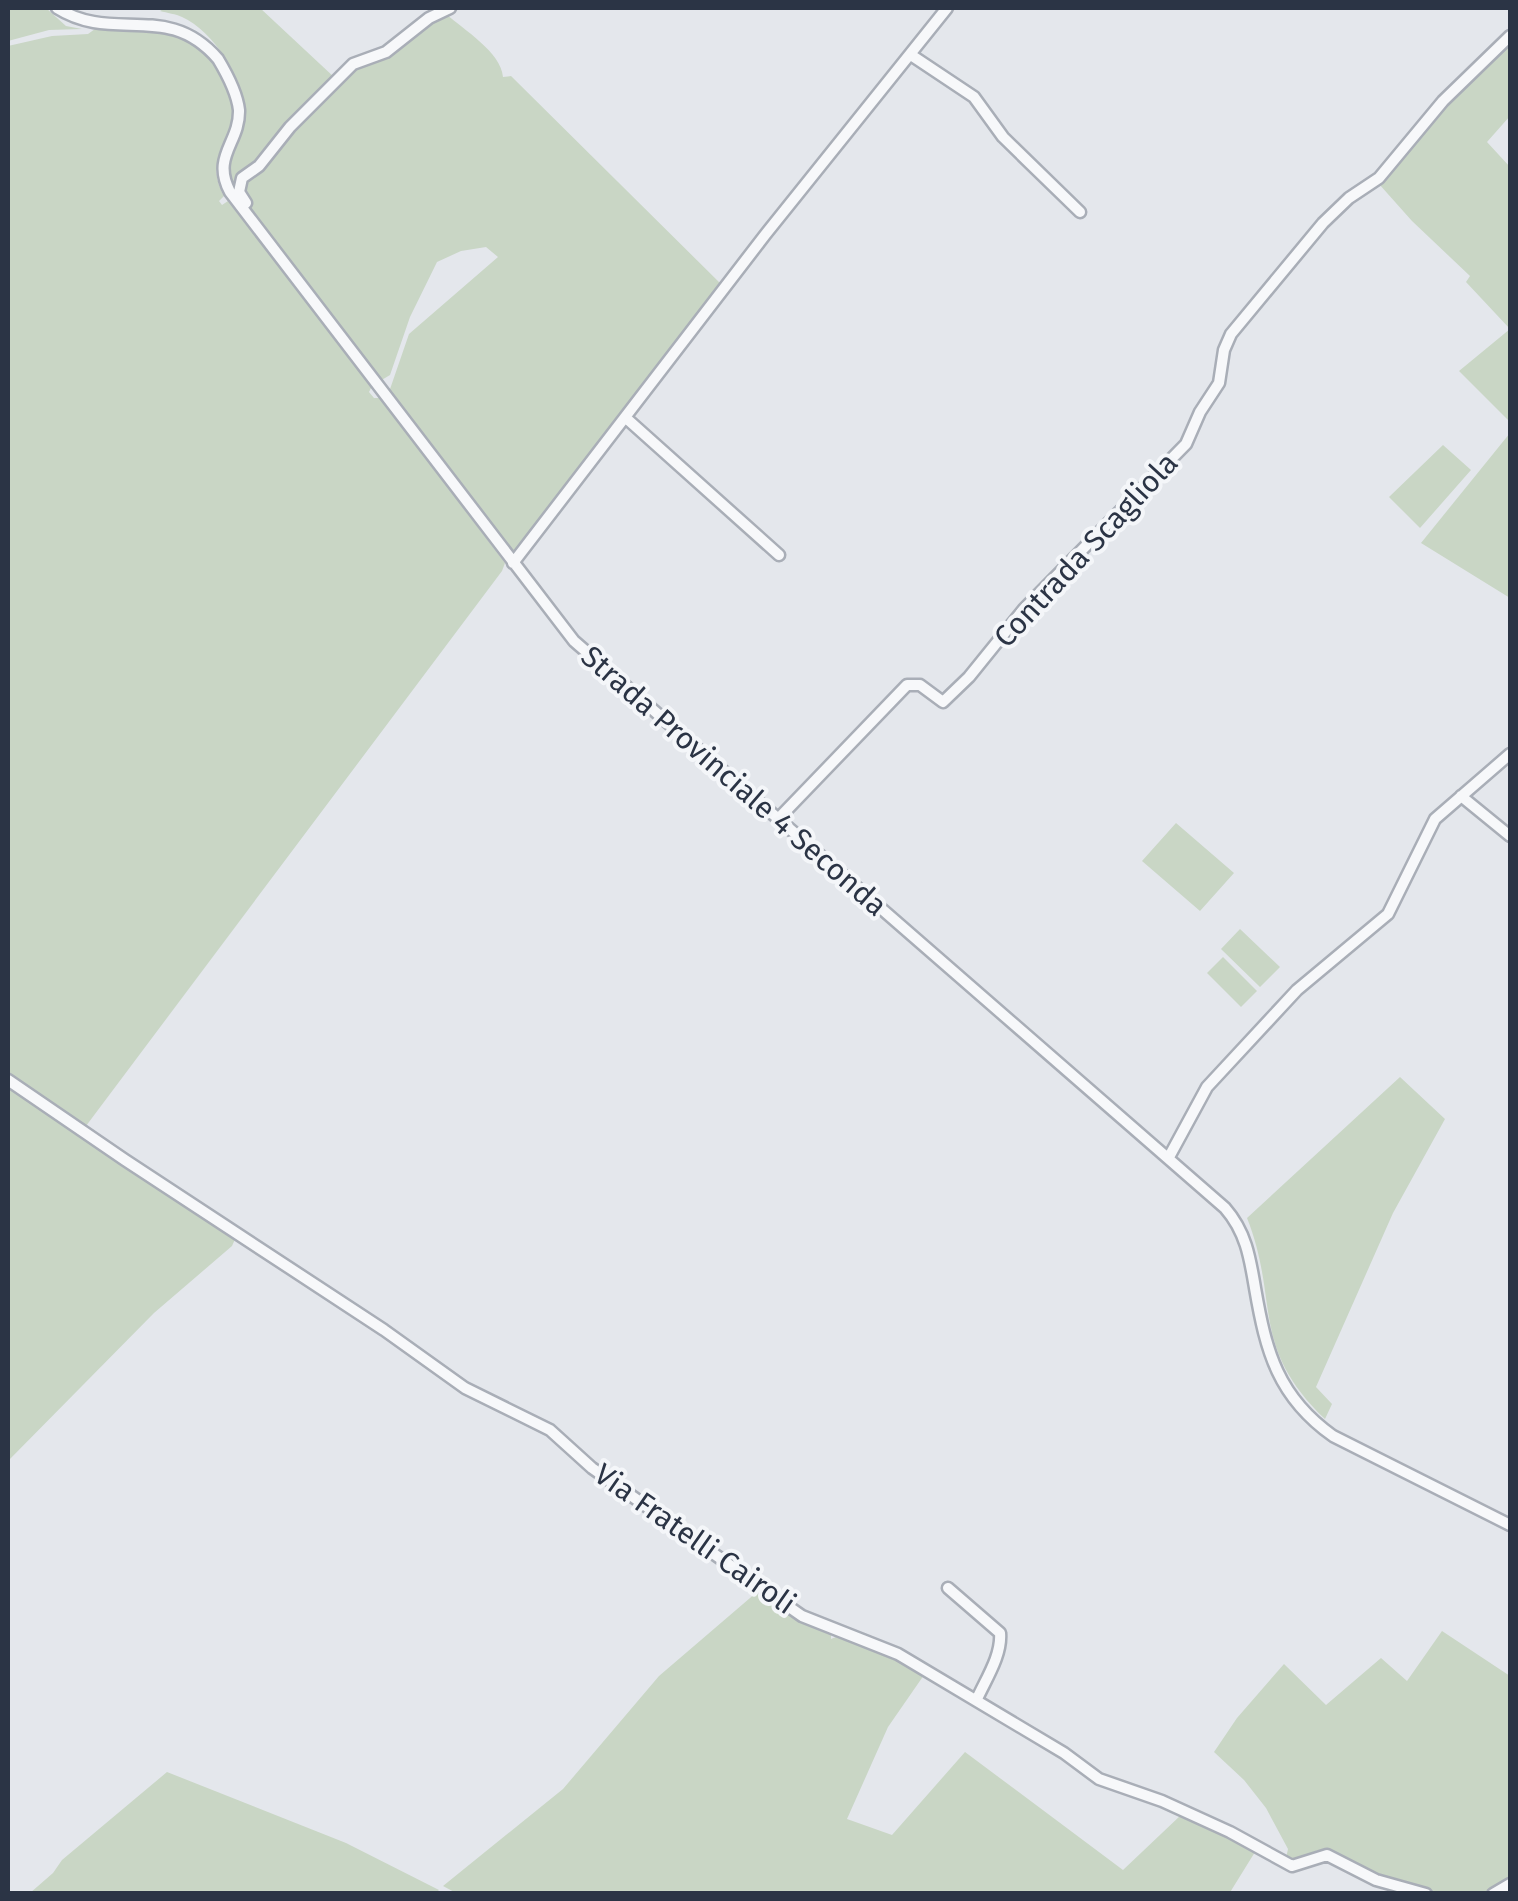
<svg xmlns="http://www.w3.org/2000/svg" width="1518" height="1901" font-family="'Fira Sans',sans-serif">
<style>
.green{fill:#c9d6c5}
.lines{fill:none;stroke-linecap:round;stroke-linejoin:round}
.minor-casing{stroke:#a9aeb7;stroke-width:15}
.minor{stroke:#f7f8fa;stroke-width:10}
.labels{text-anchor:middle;stroke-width:8;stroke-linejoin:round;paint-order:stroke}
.street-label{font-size:30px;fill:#2b3445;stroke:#f4f6f9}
</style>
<rect width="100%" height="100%" fill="#e4e7ec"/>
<path class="green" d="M 8,8 L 46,8 L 66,26 L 82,29 L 49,30 L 8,41 Z
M 165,8 L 260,8 L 335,78 L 235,192 C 216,158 242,149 244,119 C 247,83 215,32 182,17 C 176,14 167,13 160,11 Z
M 446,14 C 464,30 501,52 503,77 L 511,76 L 723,286 L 515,553 L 389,392 L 409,334 L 498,257 L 486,247 L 461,251 L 437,262 L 410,317 L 390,375 L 380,381 L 253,216 L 242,191 L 243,183 L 346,74 Z
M 148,19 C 187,27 235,70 233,113 C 232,149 203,157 224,196 L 219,201 L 222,205 L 228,201 L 372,386 L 369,392 L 374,398 L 380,398 L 505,563 L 502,571 L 86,1126 L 8,1074 L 8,46 L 52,36 L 88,34 L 102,24 Z
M 1510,40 L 1510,116 L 1487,142 L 1510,167 L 1510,422 L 1459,371 L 1510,329 L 1466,282 L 1470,276 L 1412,221 L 1379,184 L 1443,105 Z
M 1510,433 L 1510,598 L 1421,543 Z
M 1443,445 L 1471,470 L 1420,528 L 1389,497 Z
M 1176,823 L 1234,873 L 1200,911 L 1142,861 Z
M 1240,929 L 1280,967 L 1260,987 L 1221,949 Z
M 1223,957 L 1257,991 L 1241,1007 L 1207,973 Z
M 1400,1077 L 1445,1119 L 1393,1213 L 1316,1387 L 1332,1404 L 1325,1419 C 1249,1346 1280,1301 1247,1218 Z
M 8,1087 L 236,1237 L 232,1246 L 154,1313 L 8,1461 Z
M 757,1592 L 808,1624 L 831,1634 L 831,1639 L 836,1637 L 871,1647 L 924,1675 L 888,1727 L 847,1819 L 892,1835 L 965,1752 L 1123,1870 L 1181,1815 L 1239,1840 L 1255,1852 L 1229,1894 L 458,1894 L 443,1886 L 563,1789 L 659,1676 Z
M 1442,1631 L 1510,1676 L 1508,1879 L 1482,1893 L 1443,1893 L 1390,1882 L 1334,1851 L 1318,1850 L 1295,1860 L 1286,1858 L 1288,1849 L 1266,1808 L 1244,1780 L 1214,1752 L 1237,1718 L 1284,1664 L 1326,1705 L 1381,1658 L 1407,1681 Z
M 167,1772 L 346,1843 L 439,1890 L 435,1894 L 30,1893 L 53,1873 L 62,1860 Z"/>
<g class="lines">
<defs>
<path id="minor" d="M 57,8 C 114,44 167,0 218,59 C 227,74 237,92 239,110 C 240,143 211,156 230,192 L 574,641 L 1225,1208 C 1246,1232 1250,1258 1255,1288 C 1266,1352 1278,1397 1333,1436 L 1510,1525
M 911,55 L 974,97 L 1003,137 L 1080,212
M 246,203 L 239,192 L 242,178 L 259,166 L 290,127 L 353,64 L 386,52 L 429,18 L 450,8
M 626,418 L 779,555
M 513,563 L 765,235 L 947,8
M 1461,796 L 1510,836
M 778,819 L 907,685 L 920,685 L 943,702 L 969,677 L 1024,609 L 1186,444 L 1200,412 L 1219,383 L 1224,350 L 1231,334 L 1323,223 L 1349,198 L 1379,178 L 1443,101 L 1510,36
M 8,1080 L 125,1160 L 384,1330 L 465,1388 L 550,1430 L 592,1468 L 802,1616 L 898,1654 L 1064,1753 L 1099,1779 L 1162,1801 L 1230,1832 L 1292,1866 L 1327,1855 L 1376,1880 L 1426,1894
M 1169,1157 L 1207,1087 L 1297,990 L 1388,914 L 1435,819 L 1510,754
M 948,1588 L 1000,1633 C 1002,1655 986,1679 977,1699
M 1493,1894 L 1510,1884"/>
</defs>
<use href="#minor" class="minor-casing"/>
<use href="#minor" class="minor"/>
</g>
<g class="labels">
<g class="street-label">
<text transform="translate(1086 550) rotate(-47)" y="10">Contrada Scagliola</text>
<text transform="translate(734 781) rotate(41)" y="10">Strada Provinciale 4 Seconda</text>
<text transform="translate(695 1539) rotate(35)" y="10">Via Fratelli Cairoli</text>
</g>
</g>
<rect width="1518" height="1901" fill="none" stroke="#2b3445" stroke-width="20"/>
</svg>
